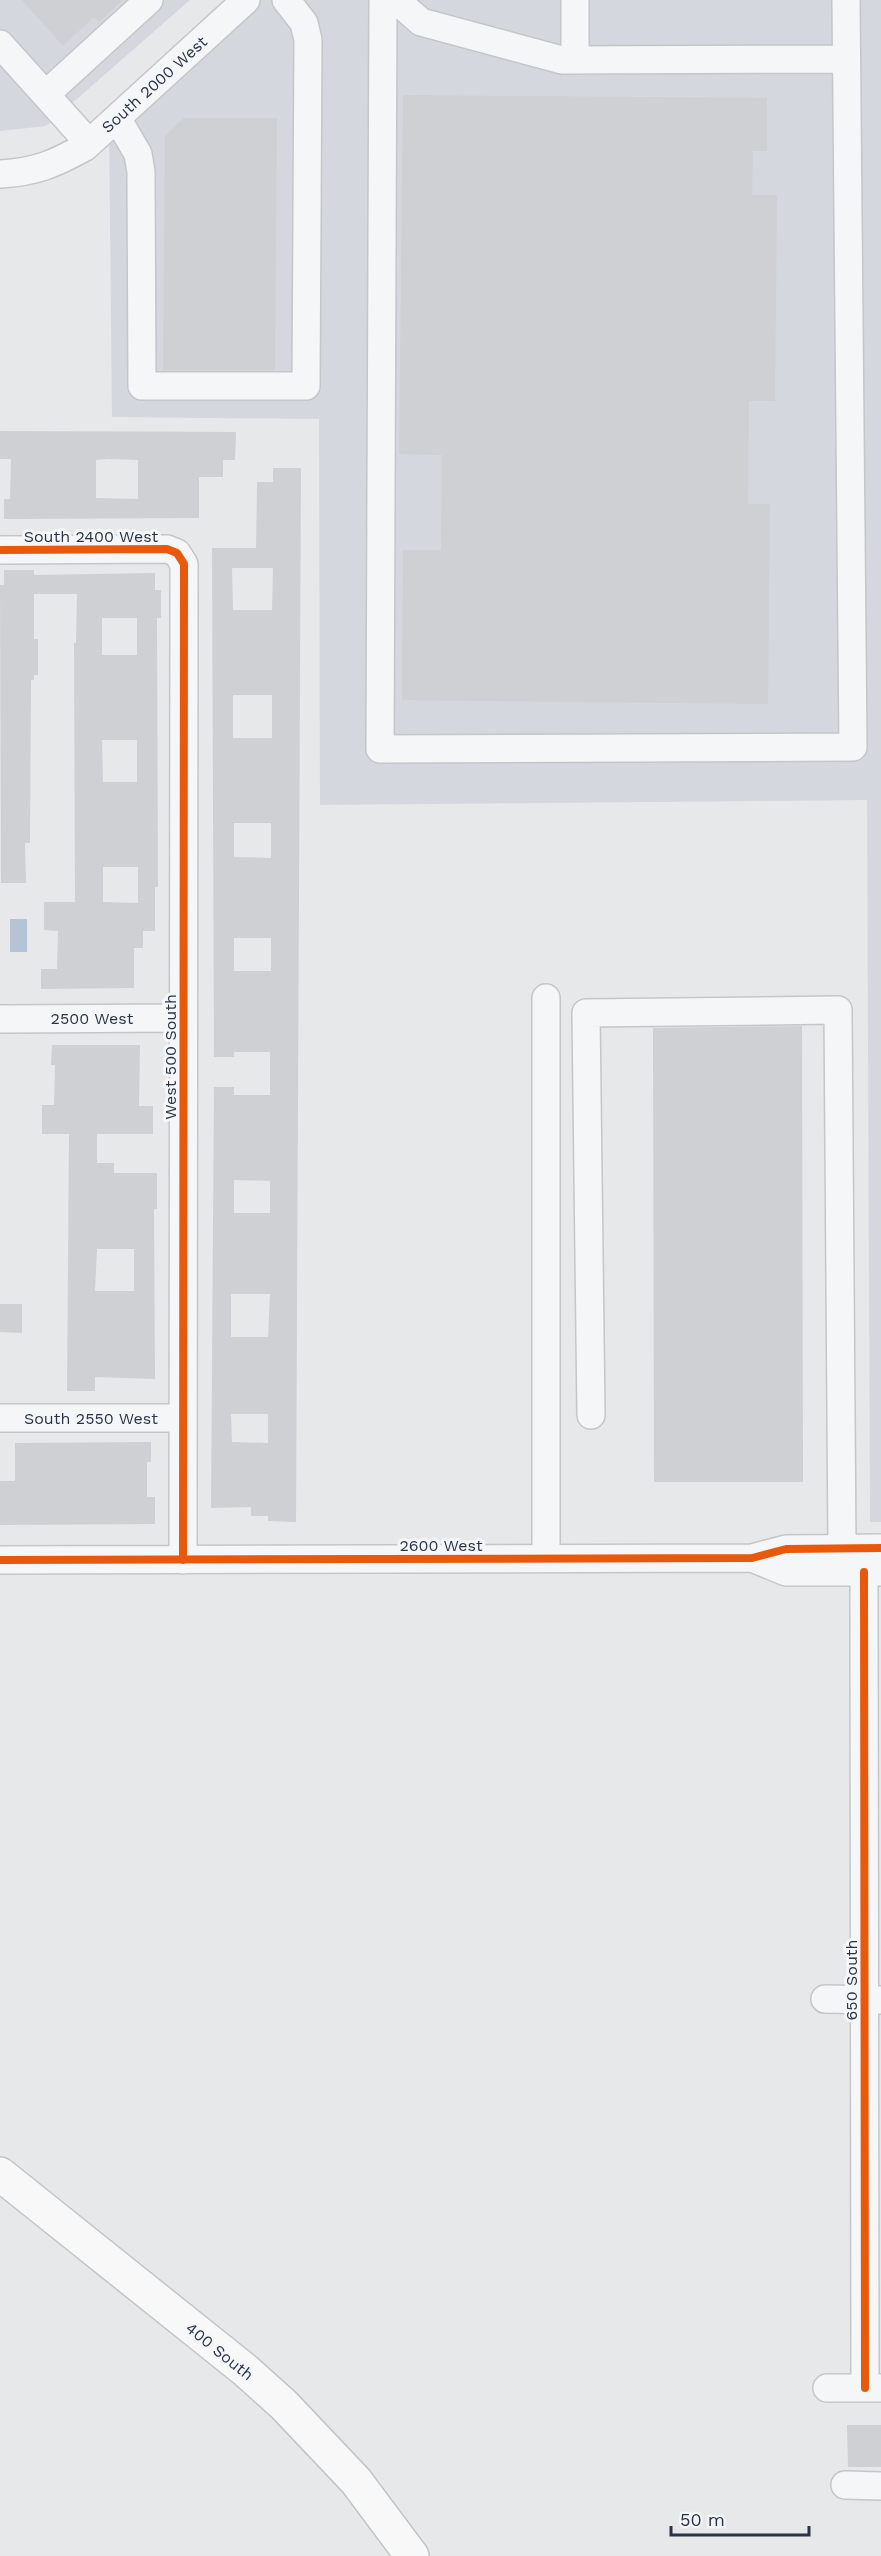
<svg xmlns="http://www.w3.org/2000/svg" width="881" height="2556" font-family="'Work Sans',sans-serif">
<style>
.built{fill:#d4d7dd}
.water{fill:#b4c4d5}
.building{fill:#ced0d3;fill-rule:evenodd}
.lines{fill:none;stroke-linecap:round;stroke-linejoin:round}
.minor-casing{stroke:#c4c6c8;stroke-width:30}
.major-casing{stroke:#c2c5c8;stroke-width:36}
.minor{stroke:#f5f6f7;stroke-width:27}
.major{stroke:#f8f8f8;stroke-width:33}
.cycleway-casing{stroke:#f4f6f9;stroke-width:11}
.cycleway{stroke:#e8590c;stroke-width:8}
.labels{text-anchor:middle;stroke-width:6;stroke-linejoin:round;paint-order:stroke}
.street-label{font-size:16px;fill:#2b3445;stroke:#f4f6f9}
</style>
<rect width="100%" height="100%" fill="#e6e8ea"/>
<path class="built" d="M 0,0 L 190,0 L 46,126 L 0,131 Z
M 246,0 L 881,0 L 881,1522 L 870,1522 L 867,800 L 320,805 L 319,419 L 112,417 L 109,126 Z"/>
<path class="water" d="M 10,919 L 27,919 L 27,952 L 10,952 Z"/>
<path class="building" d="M 22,0 L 123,0 L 99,22 L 94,17 L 63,46 Z
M 403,95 L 767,98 L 767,151 L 753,151 L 752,195 L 777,195 L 775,401 L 749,401 L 748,504 L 770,504 L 768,704 L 402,700 L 403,550 L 441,550 L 442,455 L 399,454 Z
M 184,118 L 277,118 L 275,370 L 163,370 L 165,136 Z
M 0,431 L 236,432 L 235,460 L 223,460 L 223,477 L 199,477 L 199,518 L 4,519 L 4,499 L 10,499 L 11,459 L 0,459 ZM 108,459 L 138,460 L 138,499 L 96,498 L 96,460 Z
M 273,468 L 301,468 L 296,1522 L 268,1521 L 268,1516 L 251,1516 L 251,1507 L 211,1508 L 214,1087 L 234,1087 L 234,1095 L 270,1095 L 270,1052 L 234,1052 L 234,1057 L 214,1057 L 212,548 L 256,548 L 257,482 L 273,482 ZM 232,568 L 273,568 L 272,610 L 233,610 ZM 233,695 L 272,695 L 272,738 L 233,738 ZM 234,823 L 271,823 L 271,858 L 234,857 ZM 234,938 L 271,938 L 271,971 L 234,971 ZM 234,1180 L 270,1181 L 270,1213 L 234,1213 ZM 231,1294 L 270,1294 L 268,1337 L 231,1337 ZM 231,1414 L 268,1414 L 268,1443 L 232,1442 Z
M 4,570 L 34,570 L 34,575 L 155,573 L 155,590 L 161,590 L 161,618 L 157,618 L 158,887 L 155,887 L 155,931 L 143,931 L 143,948 L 134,948 L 134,988 L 41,989 L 41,969 L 57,969 L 58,931 L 44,930 L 44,902 L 75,902 L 74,643 L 76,643 L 77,594 L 34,594 L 34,639 L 38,639 L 38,675 L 34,675 L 34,680 L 31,680 L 30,843 L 25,843 L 26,883 L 1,883 L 0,585 L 4,585 ZM 102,618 L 137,618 L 137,655 L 102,655 ZM 102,740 L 137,740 L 137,782 L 103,782 ZM 103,867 L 138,867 L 138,903 L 103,902 Z
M 802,1026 L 803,1482 L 654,1482 L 653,1028 Z
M 52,1045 L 140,1045 L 139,1106 L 153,1106 L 153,1134 L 97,1134 L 97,1163 L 114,1163 L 114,1173 L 157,1173 L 157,1209 L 154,1209 L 155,1379 L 95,1377 L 95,1391 L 67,1391 L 69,1134 L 42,1134 L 42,1105 L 54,1105 L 55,1065 L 51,1065 ZM 97,1249 L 134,1249 L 134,1291 L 95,1291 Z
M 0,1304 L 22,1304 L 22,1333 L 0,1332 Z
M 151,1442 L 151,1462 L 147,1462 L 147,1497 L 155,1497 L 155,1524 L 0,1525 L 0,1481 L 15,1481 L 15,1443 Z
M 847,2425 L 881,2425 L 881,2467 L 848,2467 Z"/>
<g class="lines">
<defs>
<path id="minor" d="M 383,0 L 380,749 L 853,747 L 846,0
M 396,0 L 421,22 L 562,60 L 845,59
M 0,44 L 89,143
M 575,60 L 575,0
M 46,94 L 149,0
M 117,118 L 138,154 L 141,172 L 142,386 L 306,386 L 308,40 L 304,23 L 286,0
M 0,174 C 36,172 54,164 85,147 L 246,0
M 0,550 L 167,549 L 177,553 L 184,564 L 183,1560
M 546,998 L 546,1558
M 0,1019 L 183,1018
M 591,1415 L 586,1013 L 838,1010 L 842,1548
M 0,1418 L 182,1418
M 752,1558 L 786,1572 L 881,1572
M 0,1560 L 752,1558 L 786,1549 L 881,1548
M 864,1572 L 865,2388
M 825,1999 L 881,2000
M 827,2388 L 881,2388
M 845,2485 L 881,2486"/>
<path id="major" d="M 0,2174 L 245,2370 L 284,2405 L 356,2481 L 412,2556"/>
</defs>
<use href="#minor" class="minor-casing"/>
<use href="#major" class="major-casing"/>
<use href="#minor" class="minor"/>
<use href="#major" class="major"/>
<defs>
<path id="cycleway" d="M 0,550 L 167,549 L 177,553 L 184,564 L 183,1560
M 0,1560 L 752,1558 L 786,1549 L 881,1548
M 864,1572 L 865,2388"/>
</defs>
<use href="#cycleway" class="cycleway-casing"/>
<use href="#cycleway" class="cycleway"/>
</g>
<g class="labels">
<g class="street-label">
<text transform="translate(154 84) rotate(-42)" y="6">South 2000 West</text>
<text x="91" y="542">South 2400 West</text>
<text x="92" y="1024">2500 West</text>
<text transform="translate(170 1057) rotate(-90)" y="6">West 500 South</text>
<text x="91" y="1424">South 2550 West</text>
<text x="441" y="1551">2600 West</text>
<text transform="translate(851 1980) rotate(-90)" y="6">650 South</text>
<text transform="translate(220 2351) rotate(39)" y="6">400 South</text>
</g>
</g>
<path d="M671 2526v9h138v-9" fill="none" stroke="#2b3445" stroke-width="3"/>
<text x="680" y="2526" font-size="18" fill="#2b3445" stroke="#f4f6f9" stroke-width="4.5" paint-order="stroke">50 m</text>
</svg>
